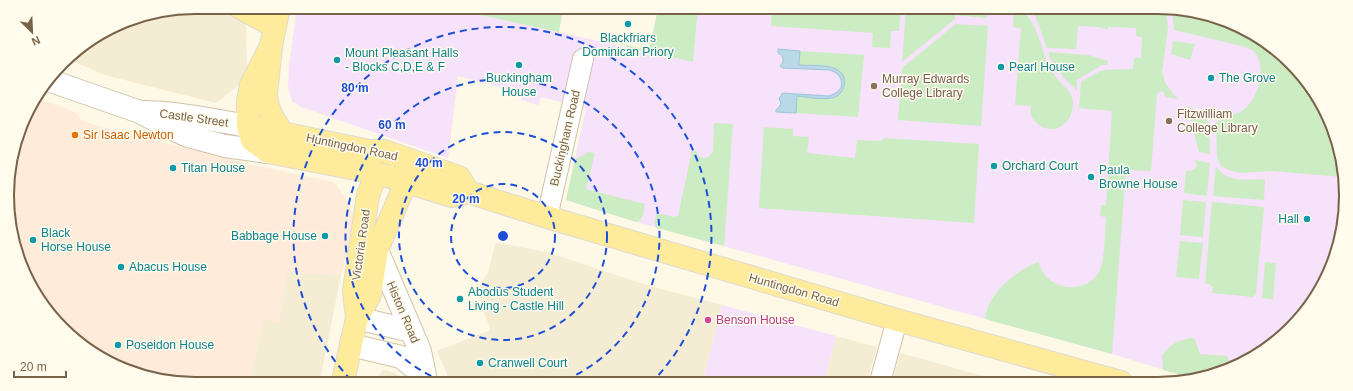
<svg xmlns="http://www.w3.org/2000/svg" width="1353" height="391" font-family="Helvetica,sans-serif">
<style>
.residential{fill:#f5ecd4}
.commercial{fill:#feebd9}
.education{fill:#f6e2fa}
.green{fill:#ccecc3}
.water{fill:#b9d8e8;stroke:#9fc5da}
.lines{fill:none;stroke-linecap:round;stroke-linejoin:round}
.minor-casing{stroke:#cfc2ab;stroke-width:22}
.tertiary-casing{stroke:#cfc2ab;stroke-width:24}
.secondary-casing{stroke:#d3c4a8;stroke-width:24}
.primary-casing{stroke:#dfdad3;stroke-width:24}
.minor{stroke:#fff;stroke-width:20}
.tertiary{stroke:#fff;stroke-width:22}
.secondary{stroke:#fff;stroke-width:22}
.primary{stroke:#feec9c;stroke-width:22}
.ring{fill:none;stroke:#1d4ed8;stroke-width:2;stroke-dasharray:7 5}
.culture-dot{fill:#0f9aa8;stroke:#fffbed;stroke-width:1.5}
.education-dot{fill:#8d6e63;stroke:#fffbed;stroke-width:1.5}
.food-dot{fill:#e8710a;stroke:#fffbed;stroke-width:1.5}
.hotel-dot{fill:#d1479c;stroke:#fffbed;stroke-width:1.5}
.labels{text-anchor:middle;stroke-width:3;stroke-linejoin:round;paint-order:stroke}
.culture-label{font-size:12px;fill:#0d838f;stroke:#fffbed;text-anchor:start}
.education-label{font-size:12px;fill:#785e54;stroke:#fffbed;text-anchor:start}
.street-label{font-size:12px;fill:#786349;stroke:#fffbed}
.food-label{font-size:12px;fill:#c56008;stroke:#fffbed;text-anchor:start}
.hotel-label{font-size:12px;fill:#b23c85;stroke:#fffbed;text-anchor:start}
.rim{fill:none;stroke:#786349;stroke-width:2}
.centre{fill:#1d4ed8;stroke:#fffbed;stroke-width:2}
.ring-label{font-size:12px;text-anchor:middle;font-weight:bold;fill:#1d4ed8;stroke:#fffbed;stroke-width:3;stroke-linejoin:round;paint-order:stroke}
</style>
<rect width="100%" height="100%" fill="#fdf9e6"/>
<path class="residential" d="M 195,7 L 219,7 L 246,23 L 247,79 L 216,103 L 105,75 L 67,59 L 71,54 L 124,21 Z
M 498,243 L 547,252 L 640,283 L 722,305 L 703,381 L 450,381 L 437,351 L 490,330 L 482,305 L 479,288 L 488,272 L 495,244 Z
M 287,273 L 341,275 L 320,381 L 250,381 L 263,318 L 279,323 Z
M 836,336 L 877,347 L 867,382 L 824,382 Z
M 900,353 L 1006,382 L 892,382 Z
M 387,370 L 395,373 L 405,381 L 375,381 L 382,371 Z"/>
<path class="commercial" d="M 37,98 L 77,113 L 81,120 L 98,126 L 257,166 L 334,182 L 345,197 L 356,222 L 341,275 L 287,273 L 279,324 L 263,318 L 250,381 L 159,380 L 101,359 L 46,310 L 13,245 L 7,183 L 27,112 Z"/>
<path class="education" d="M 297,7 L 467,8 L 467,12 L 693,62 L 698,9 L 1194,11 L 1262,39 L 1314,91 L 1342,159 L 1342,232 L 1326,279 L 1291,329 L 1241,365 L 1194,379 L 1112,354 L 637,222 L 566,200 L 586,108 L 541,97 L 539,105 L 521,100 L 522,93 L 458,76 L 448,158 L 301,107 L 292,101 L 288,87 L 289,66 Z
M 722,305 L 836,336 L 824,382 L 703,381 Z"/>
<path class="green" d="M 467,8 L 537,8 L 562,15 L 559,32 L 466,12 Z
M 658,9 L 698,9 L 693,62 L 626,47 L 627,45 L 649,50 Z
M 772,9 L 901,10 L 899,31 L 891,31 L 890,48 L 872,47 L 873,33 L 771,26 Z
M 906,10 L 987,10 L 987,18 L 955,15 L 955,19 L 902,62 Z
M 1029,10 L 1166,10 L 1168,28 L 1162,72 L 1165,82 L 1169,89 L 1178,99 L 1165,97 L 1164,92 L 1162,91 L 1159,92 L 1157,94 L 1151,171 L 1126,170 L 1112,354 L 985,319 C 988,293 1015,271 1038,262 C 1041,268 1043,274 1048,278 C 1062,292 1089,290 1099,272 C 1105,262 1105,230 1106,217 L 1100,216 L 1101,205 L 1106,205 L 1112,111 L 1079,108 L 1081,82 L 1102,70 L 1133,69 L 1134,58 L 1141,58 L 1142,37 L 1136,36 L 1136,28 L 1108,27 L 1108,30 L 1099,27 L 1078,26 L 1076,49 L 1047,48 L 1036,18 Z
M 1172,11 L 1194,11 L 1262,39 L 1314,91 L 1342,159 L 1342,177 L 1271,171 L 1239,173 L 1229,170 L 1221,166 L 1217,157 L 1216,122 L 1222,120 L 1225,115 C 1230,114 1236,115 1240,112 C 1257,103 1267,70 1256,54 C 1254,50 1249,49 1246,47 L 1174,30 Z
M 1014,14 L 1026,15 C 1038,27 1041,47 1047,62 C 1050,69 1056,77 1060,82 C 1065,87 1070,91 1072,97 C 1078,117 1058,138 1039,125 C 1036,122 1032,119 1031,115 C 1030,113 1031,109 1031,106 L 1015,105 L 1021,28 L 1013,27 Z
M 956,24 L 988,26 L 981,126 L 898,120 L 902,68 Z
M 1173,41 L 1195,44 L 1190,60 L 1171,54 Z
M 800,51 L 864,55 L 858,117 L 796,113 L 796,96 L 832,98 L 844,89 L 843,75 L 830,67 L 799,65 Z
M 1048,52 L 1088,55 L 1108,61 L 1107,65 L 1102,65 L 1077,80 L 1077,91 C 1066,80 1053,68 1048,52 Z
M 1187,106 L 1201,112 L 1203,118 L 1209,122 L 1210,154 L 1199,152 Z
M 714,123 L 733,124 L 724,246 L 657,228 L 654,223 L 657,213 L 674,217 L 675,216 L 678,216 L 692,151 L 696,151 C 700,160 707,160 713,152 Z
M 764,127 L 793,129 L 793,136 L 809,137 L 807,153 L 855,158 L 857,140 L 882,141 L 883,138 L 979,144 L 974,223 L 759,208 Z
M 589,152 L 595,153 L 586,189 L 645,204 C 644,211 644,219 636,222 L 566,200 L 575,159 Z
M 1195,160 L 1210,163 L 1207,196 L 1184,193 L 1186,171 L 1194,170 L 1197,166 Z
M 1216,166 C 1226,183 1247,180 1265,179 L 1264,200 L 1213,196 Z
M 1183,200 L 1206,202 L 1203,237 L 1180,235 Z
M 1212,202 L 1264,207 L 1256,294 L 1253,297 L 1212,293 L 1213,287 L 1209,284 L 1205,284 Z
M 1180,241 L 1203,243 L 1199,279 L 1176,277 Z
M 1265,262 L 1276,263 L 1273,299 L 1262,298 Z
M 1194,338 L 1200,354 L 1227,356 L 1232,367 L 1194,379 L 1163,370 L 1162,355 C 1171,344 1179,339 1194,338 Z"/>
<path class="water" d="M 778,49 L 800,51 L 799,65 C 811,66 825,64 836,69 C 850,75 846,96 831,98 C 820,100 808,97 797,96 L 796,113 L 776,112 L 776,110 L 779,107 L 781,104 L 779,98 L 782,95 L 782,93 L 829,96 L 836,93 L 841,88 C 843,79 839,73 830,70 L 783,68 L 780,66 C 785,61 784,56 778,53 Z"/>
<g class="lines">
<defs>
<path id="minor" d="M 547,217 L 583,59
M 880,382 L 897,320"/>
<path id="tertiary" d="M 51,81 L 140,112 L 162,124 L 188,136 L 225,146 L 268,152
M 145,112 C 180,113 214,120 248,126"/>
<path id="secondary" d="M 377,250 L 420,351 L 426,381
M 357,318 L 411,331
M 351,345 L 401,357 L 424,376"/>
<path id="primary" d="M 239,7 L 275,27
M 279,7 L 271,46 L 266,94 C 266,108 274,120 282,132
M 271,46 L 251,85 L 248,101 L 248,126 L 252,140 L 268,152 L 377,173 L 452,196 L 468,192 L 547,217 L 897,320 L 1121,382
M 248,126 L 369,151 L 384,151 L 459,177 L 468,192
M 357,318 L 354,291 L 368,195 L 377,173
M 343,381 L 357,318 L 370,295 L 377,250 L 406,182"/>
</defs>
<use href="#minor" class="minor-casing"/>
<use href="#tertiary" class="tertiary-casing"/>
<use href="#secondary" class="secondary-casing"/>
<use href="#primary" class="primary-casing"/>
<use href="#minor" class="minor"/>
<use href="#tertiary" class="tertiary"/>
<use href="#secondary" class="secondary"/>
<use href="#primary" class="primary"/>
</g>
<g class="ring">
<circle cx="503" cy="236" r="52"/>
<circle cx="503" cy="236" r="104"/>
<path d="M442 381A157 157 0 1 1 563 381"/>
<path d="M351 380A209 209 0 1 1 653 381"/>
</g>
<g class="culture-dot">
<circle cx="628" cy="24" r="4"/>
<circle cx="337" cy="60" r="4"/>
<circle cx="519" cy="65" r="4"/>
<circle cx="1001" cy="67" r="4"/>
<circle cx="1211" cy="78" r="4"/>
<circle cx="994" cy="166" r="4"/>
<circle cx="173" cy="168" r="4"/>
<circle cx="1091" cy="177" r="4"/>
<circle cx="1307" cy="219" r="4"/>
<circle cx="325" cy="236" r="4"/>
<circle cx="33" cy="240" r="4"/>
<circle cx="121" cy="267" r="4"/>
<circle cx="460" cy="299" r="4"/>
<circle cx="118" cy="345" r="4"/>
<circle cx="480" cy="363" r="4"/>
</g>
<g class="education-dot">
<circle cx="874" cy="86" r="4"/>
<circle cx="1169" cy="121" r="4"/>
</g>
<circle class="food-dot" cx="75" cy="135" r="4"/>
<circle class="hotel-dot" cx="708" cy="320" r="4"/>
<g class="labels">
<g class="culture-label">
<text x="628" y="42" text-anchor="middle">Blackfriars<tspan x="628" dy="14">Dominican Priory</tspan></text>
<text x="345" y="57">Mount Pleasant Halls<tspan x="345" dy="14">- Blocks C,D,E &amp; F</tspan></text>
<text x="1009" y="71">Pearl House</text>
<text x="519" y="82" text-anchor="middle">Buckingham<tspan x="519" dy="14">House</tspan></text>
<text x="1219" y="82">The Grove</text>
<text x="1002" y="170">Orchard Court</text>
<text x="181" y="172">Titan House</text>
<text x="1099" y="174">Paula<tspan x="1099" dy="14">Browne House</tspan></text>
<text x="1299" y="223" text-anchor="end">Hall</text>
<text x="41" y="237">Black<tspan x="41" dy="14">Horse House</tspan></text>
<text x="317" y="240" text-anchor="end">Babbage House</text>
<text x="129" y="271">Abacus House</text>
<text x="468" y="296">Abodus Student<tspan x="468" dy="14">Living - Castle Hill</tspan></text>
<text x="126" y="349">Poseidon House</text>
<text x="488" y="367">Cranwell Court</text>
</g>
<g class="education-label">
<text x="882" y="83">Murray Edwards<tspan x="882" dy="14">College Library</tspan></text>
<text x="1177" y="118">Fitzwilliam<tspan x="1177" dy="14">College Library</tspan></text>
</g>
<g class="street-label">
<text transform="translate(194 118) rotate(8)" y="4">Castle Street</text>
<text transform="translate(565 138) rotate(-77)" y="4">Buckingham Road</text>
<text transform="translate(352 147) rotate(12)" y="4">Huntingdon Road</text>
<text transform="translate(361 245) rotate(-82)" y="4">Victoria Road</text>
<text transform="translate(794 290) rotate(16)" y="4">Huntingdon Road</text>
<text transform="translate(403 312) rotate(67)" y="4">Histon Road</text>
</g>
<g class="food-label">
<text x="83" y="139">Sir Isaac Newton</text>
</g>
<g class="hotel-label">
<text x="716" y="324">Benson House</text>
</g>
</g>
<path d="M0 0H1353V391H0ZM195 14H1158A181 181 0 0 1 1339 195V196A181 181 0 0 1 1158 377H195A181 181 0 0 1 14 196V195A181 181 0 0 1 195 14Z" fill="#fffbed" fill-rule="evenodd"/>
<path class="rim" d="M195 14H1158A181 181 0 0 1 1339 195V196A181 181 0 0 1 1158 377H195A181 181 0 0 1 14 196V195A181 181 0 0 1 195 14Z"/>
<circle cx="503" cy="236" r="6" class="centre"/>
<g class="ring-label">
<text x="355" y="92">80 m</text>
<text x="392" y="129">60 m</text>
<text x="429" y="167">40 m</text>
<text x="466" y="203">20 m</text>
</g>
<g transform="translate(32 32) rotate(156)" stroke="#fffbed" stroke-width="3" paint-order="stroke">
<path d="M0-3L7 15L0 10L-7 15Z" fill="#786349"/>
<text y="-6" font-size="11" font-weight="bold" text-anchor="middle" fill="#786349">N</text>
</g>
<path d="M14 371v6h52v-6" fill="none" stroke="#786349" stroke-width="2"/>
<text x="20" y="371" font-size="12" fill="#786349" stroke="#fffbed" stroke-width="3" paint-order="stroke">20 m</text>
</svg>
